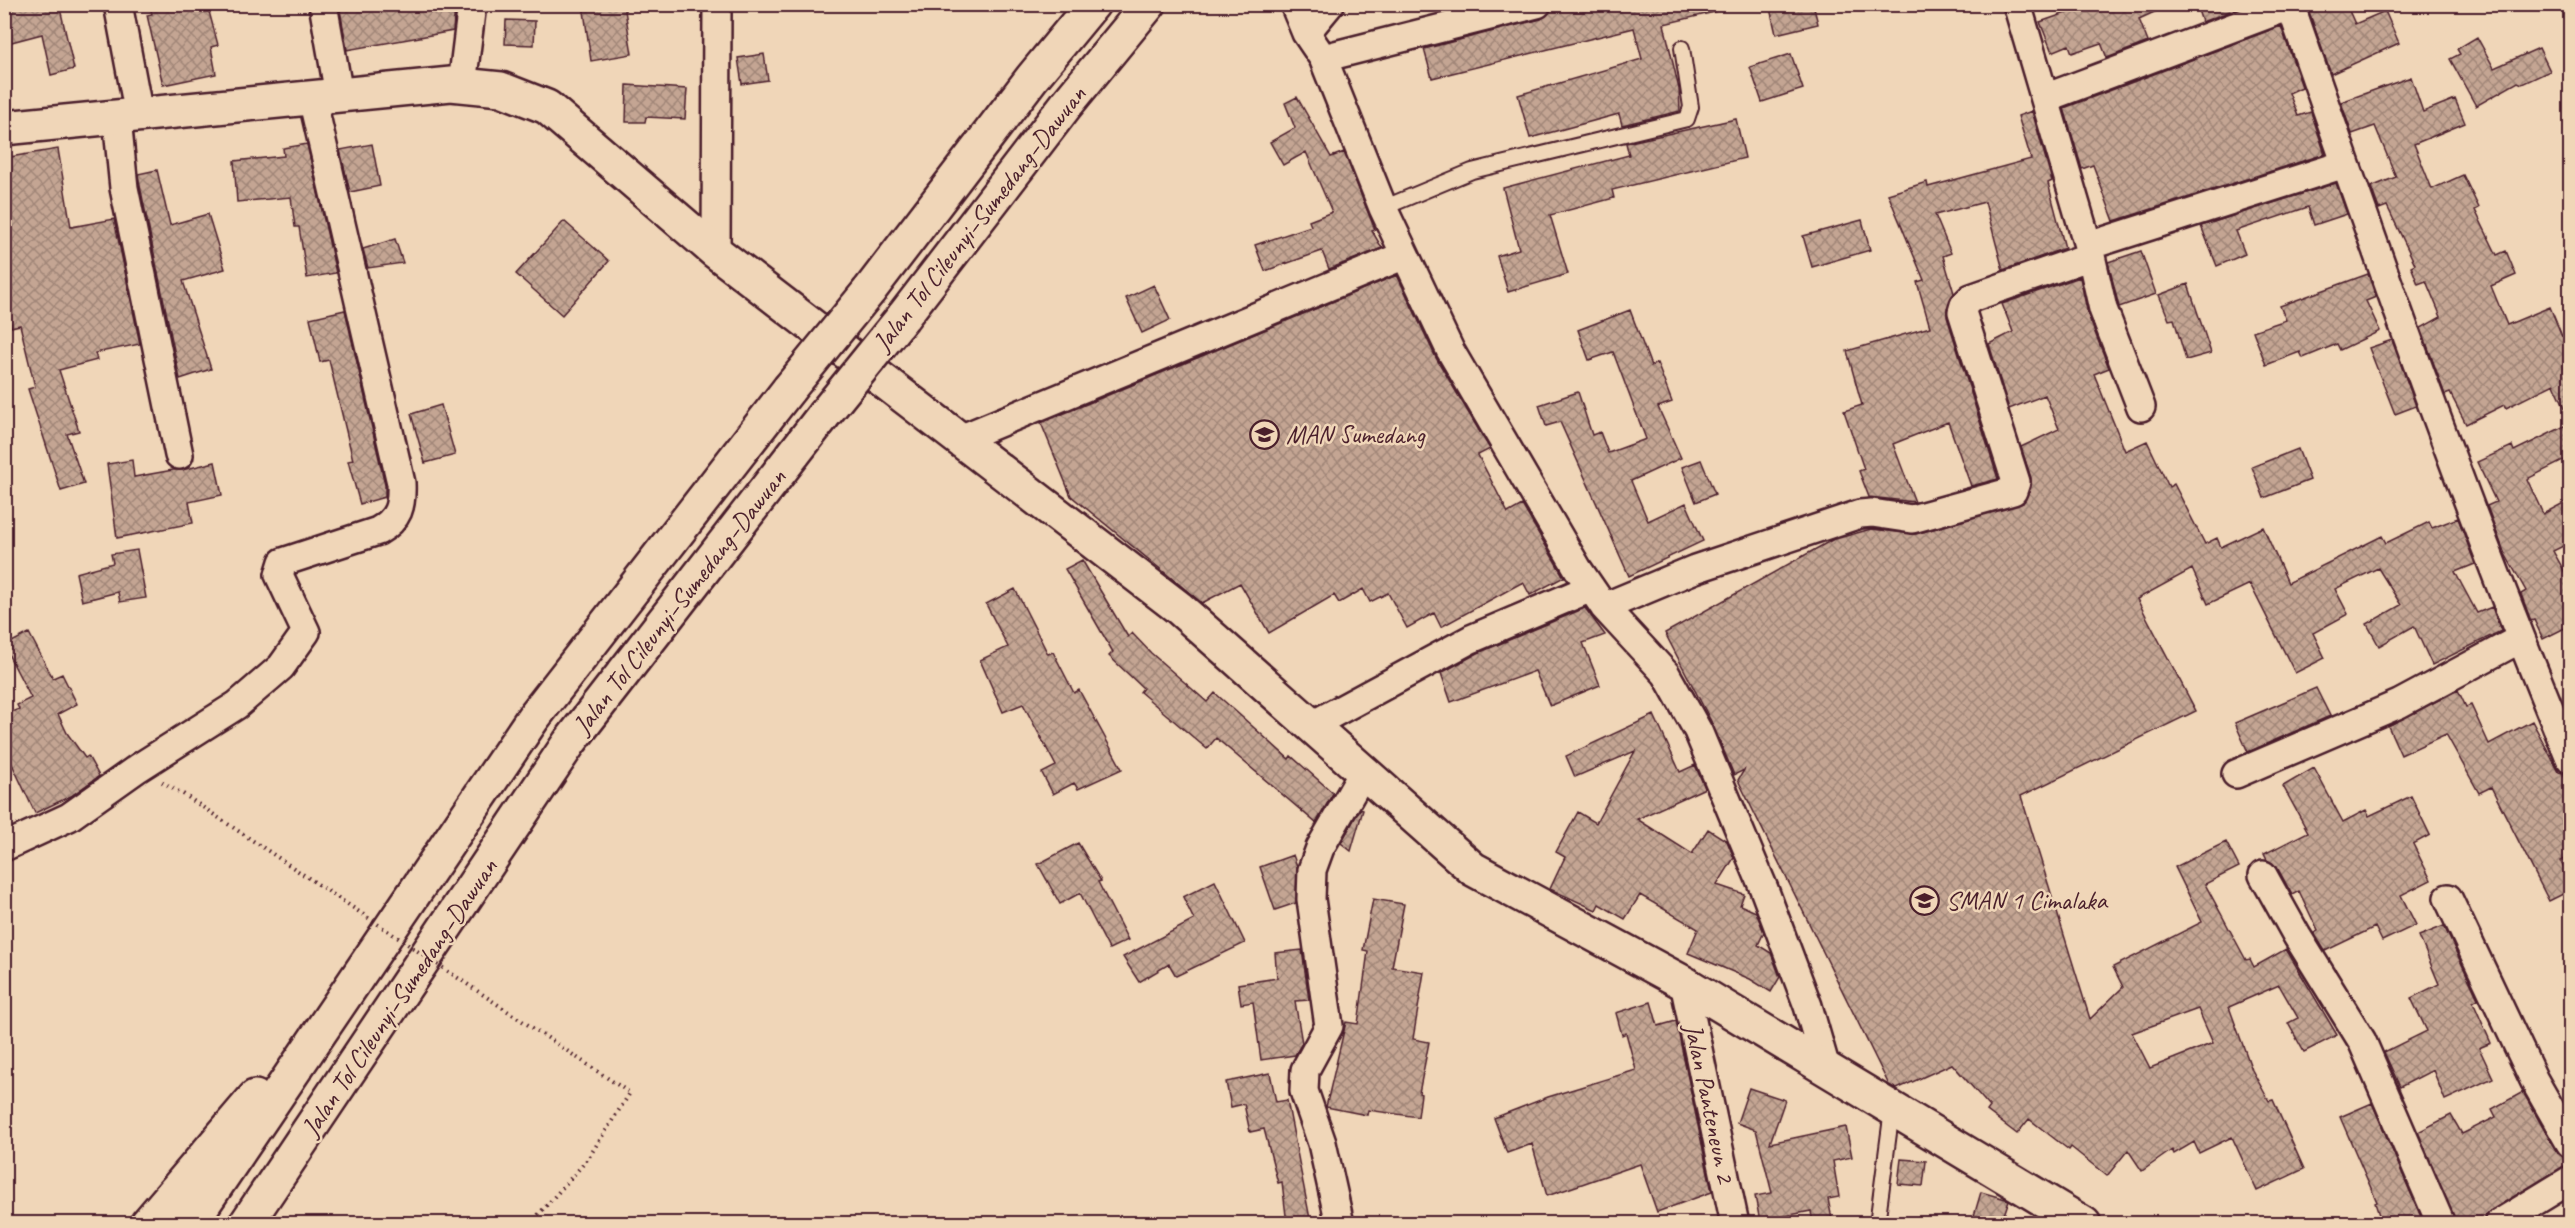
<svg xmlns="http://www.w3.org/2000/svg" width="2575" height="1228" font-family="Caveat,sans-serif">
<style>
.building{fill:url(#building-cross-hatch);stroke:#4a1f2b;stroke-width:1.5;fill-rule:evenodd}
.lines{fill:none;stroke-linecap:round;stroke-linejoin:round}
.service-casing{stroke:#4a1f2b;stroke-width:18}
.minor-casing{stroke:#4a1f2b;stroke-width:32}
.tertiary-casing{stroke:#4a1f2b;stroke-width:38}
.motorway-casing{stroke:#4a1f2b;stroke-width:38}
.path{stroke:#4a1f2b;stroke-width:4;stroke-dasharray:1.5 4.5;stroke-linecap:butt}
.service{stroke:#f0d6b8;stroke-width:14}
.minor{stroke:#f0d6b8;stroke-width:27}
.tertiary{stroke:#f0d6b8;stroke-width:33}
.motorway{stroke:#f0d6b8;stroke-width:33}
.motorway-bridge-casing{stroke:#4a1f2b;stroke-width:38;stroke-linecap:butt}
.path-bridge{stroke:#4a1f2b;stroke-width:4;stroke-dasharray:1.5 4.5;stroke-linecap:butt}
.motorway-bridge{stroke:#f0d6b8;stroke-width:33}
.labels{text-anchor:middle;stroke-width:5;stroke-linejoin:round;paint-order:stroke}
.street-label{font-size:26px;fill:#4a1f2b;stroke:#f0d6b8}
.poi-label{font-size:26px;fill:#4a1f2b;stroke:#f0d6b8;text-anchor:start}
</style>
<defs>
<pattern id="building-cross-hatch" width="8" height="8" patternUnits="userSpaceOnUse" patternTransform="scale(1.5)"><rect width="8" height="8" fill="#c4a593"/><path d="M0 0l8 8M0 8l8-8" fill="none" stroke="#a18678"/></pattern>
</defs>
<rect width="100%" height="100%" fill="#f0d6b8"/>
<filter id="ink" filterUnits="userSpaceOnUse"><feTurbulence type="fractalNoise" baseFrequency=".0167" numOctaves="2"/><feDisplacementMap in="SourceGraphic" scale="12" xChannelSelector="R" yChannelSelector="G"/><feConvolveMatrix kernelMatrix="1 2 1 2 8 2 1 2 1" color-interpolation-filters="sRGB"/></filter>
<g filter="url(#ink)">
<path class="building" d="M 4,4 L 59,4 L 74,69 L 51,75 L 42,34 L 4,44 Z
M 149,4 L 207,4 L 218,45 L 211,47 L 216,74 L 163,85 L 147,15 L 152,14 Z
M 376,4 L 455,4 L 453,31 L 347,50 L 340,10 Z
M 583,4 L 624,4 L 632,54 L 591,61 Z
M 1573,4 L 1714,4 L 1715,12 L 1664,24 L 1679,89 L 1680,111 L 1622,125 L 1619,114 L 1530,138 L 1518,95 L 1642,59 L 1634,28 L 1432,78 L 1424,49 L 1541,19 L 1551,10 Z
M 1769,4 L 1813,4 L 1818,24 L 1776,34 Z
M 2092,4 L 2172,4 L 2139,19 L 2148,42 L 2107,58 L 2101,43 L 2072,53 L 2069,45 L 2052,52 L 2040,22 Z
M 2196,4 L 2249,4 L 2202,22 Z
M 2317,4 L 2346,4 L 2355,24 L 2385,11 L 2399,43 L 2331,74 L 2308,9 Z
M 506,20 L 535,21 L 534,45 L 505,44 Z
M 2281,26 L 2302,87 L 2289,93 L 2298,116 L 2311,112 L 2325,154 L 2114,221 L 2093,165 L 2082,169 L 2064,108 Z
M 2477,37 L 2494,68 L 2539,48 L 2550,71 L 2522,84 L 2518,82 L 2476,106 L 2450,59 L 2460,54 L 2457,49 Z
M 764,54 L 768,80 L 742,84 L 738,58 Z
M 1791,54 L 1803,89 L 1762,102 L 1750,67 Z
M 2411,77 L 2423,112 L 2455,99 L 2465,123 L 2414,144 L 2432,189 L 2463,175 L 2479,208 L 2475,210 L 2497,255 L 2506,251 L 2516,275 L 2491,286 L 2507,325 L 2550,307 L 2562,336 L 2571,332 L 2571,421 L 2554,384 L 2506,408 L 2504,405 L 2466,424 L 2450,393 L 2445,395 L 2421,328 L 2441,317 L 2426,281 L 2418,284 L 2411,266 L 2415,264 L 2387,206 L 2379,209 L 2371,187 L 2396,177 L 2375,126 L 2352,134 L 2341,102 Z
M 627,85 L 687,89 L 685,119 L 646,117 L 645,122 L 626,122 Z
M 1297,97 L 1331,157 L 1344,152 L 1375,230 L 1372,231 L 1382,248 L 1329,269 L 1322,251 L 1265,271 L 1255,245 L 1311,226 L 1309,221 L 1332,212 L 1306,152 L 1283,165 L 1270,142 L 1295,128 L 1285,103 Z
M 2032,111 L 2052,181 L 2048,183 L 2065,248 L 2003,270 L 1985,202 L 1935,215 L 1951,253 L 1943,256 L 1954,293 L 1947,308 L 1947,317 L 1998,479 L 1971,486 L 1948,422 L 1893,444 L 1915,502 L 1869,497 L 1859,471 L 1864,469 L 1844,411 L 1862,405 L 1847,351 L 1930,327 L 1917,282 L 1924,280 L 1888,194 L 1927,182 L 1928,187 L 2031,159 L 2018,116 Z
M 1736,119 L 1745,158 L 1612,190 L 1614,198 L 1550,215 L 1568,274 L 1508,292 L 1497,256 L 1519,249 L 1503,188 L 1629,155 L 1626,143 Z
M 307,144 L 336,273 L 307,278 L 299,227 L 295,227 L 291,197 L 237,202 L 234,161 L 284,156 L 283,148 Z
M 372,144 L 380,186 L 350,192 L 340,150 Z
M 58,149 L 71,227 L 114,219 L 140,344 L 95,353 L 97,360 L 59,370 L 79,431 L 67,434 L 84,484 L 61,491 L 28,389 L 35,387 L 20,325 L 11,327 L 4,291 L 4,158 Z
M 157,170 L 170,225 L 208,214 L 225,269 L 183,281 L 211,369 L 180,379 L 140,186 L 138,174 Z
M 2336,183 L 2347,214 L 2314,225 L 2308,207 L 2236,231 L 2245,254 L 2217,266 L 2201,226 Z
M 1862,220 L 1870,250 L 1812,267 L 1803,236 Z
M 564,221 L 609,261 L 562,315 L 516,274 Z
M 395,239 L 403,263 L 368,268 L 363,249 Z
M 2141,251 L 2156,294 L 2119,307 L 2108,262 Z
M 2368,274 L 2376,297 L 2366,301 L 2380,331 L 2340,350 L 2337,344 L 2303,358 L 2300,352 L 2266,365 L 2253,331 L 2286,320 L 2280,306 Z
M 1397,275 L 1436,358 L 1490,449 L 1478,455 L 1508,513 L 1522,505 L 1564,577 L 1530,595 L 1523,582 L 1441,627 L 1434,613 L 1407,628 L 1388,593 L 1370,602 L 1363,589 L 1339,603 L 1334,595 L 1269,633 L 1240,583 L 1202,603 L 1071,496 L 1041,423 Z
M 2080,277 L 2088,315 L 2109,368 L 2094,374 L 2125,451 L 2147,441 L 2169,487 L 2174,484 L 2205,544 L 2217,538 L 2221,547 L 2263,527 L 2288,583 L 2382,536 L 2386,543 L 2429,522 L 2432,528 L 2458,518 L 2475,564 L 2455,572 L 2477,613 L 2492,607 L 2501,631 L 2432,665 L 2414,626 L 2379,646 L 2367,624 L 2401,605 L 2378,568 L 2335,589 L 2348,614 L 2313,633 L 2325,658 L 2295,673 L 2250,584 L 2208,604 L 2192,569 L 2137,599 L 2196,711 L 2021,796 L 2090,1019 L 2123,987 L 2113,967 L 2202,922 L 2175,867 L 2226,842 L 2239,867 L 2205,884 L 2246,960 L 2250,959 L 2254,967 L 2286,949 L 2337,1035 L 2304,1052 L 2288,1023 L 2298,1018 L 2279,985 L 2229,1007 L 2252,1070 L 2269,1101 L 2273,1100 L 2304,1169 L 2257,1191 L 2232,1137 L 2199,1153 L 2194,1142 L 2174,1154 L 2172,1150 L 2142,1171 L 2128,1150 L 2107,1176 L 2071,1147 L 2069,1150 L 2029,1119 L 2017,1134 L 1987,1111 L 1990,1107 L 1952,1064 L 1897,1089 L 1889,1085 L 1738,780 L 1744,770 L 1734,775 L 1713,725 L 1665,633 L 1832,540 L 1871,529 L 1916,534 L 2023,503 L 2031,487 L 2031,478 L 2021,447 L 2059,429 L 2045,395 L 2009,409 L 1989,344 L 2013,332 L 2002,304 ZM 2198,1009 L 2213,1043 L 2150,1068 L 2132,1033 Z
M 2188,284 L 2211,353 L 2186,360 L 2174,319 L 2169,320 L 2159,295 Z
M 1154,285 L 1170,320 L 1142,333 L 1126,298 Z
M 345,310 L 385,485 L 385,497 L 360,504 L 348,461 L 353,460 L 329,360 L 320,362 L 310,318 Z
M 1630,310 L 1651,366 L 1657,363 L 1672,402 L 1658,407 L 1681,458 L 1631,481 L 1648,521 L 1686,503 L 1703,541 L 1629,576 L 1560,422 L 1546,426 L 1539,405 L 1578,392 L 1592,435 L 1600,432 L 1608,453 L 1646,439 L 1613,352 L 1589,360 L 1578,330 Z
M 2392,340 L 2416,406 L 2395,414 L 2369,348 Z
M 441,405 L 455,455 L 425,463 L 411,414 Z
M 2571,423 L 2571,457 L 2527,479 L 2543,514 L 2571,499 L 2571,542 L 2553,551 L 2571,583 L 2571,625 L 2543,639 L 2534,620 L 2531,621 L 2521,594 L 2526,591 L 2504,552 L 2487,506 L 2496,502 L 2477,462 L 2512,446 L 2514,451 Z
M 2298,449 L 2310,480 L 2264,498 L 2252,467 Z
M 132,460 L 134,477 L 173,470 L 182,470 L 215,462 L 222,495 L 189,502 L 193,523 L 117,538 L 107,464 Z
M 1701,460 L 1715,494 L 1696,502 L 1682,467 Z
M 137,550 L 146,598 L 120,602 L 118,592 L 82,601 L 76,573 L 113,563 L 111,554 Z
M 1082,560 L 1128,637 L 1132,633 L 1151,653 L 1207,702 L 1215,693 L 1289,759 L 1291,756 L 1333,793 L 1316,823 L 1216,738 L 1207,749 L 1140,692 L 1143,688 L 1109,656 L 1113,652 L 1065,569 Z
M 1015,589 L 1048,654 L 1053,652 L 1074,693 L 1079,690 L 1122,769 L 1078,789 L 1074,783 L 1053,794 L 1042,773 L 1056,766 L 1023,704 L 1003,712 L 980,660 L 1008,647 L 986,604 Z
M 1585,608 L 1605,635 L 1583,643 L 1600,685 L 1550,706 L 1535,671 L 1451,702 L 1441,673 L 1478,653 Z
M 29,633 L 53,678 L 62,674 L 77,704 L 58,714 L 67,733 L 85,758 L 88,756 L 99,776 L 71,796 L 35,813 L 4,747 L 4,715 L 19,709 L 17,705 L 31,698 L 4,646 Z
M 2316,688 L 2330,716 L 2248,752 L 2235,723 Z
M 2458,690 L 2466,707 L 2471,705 L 2489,744 L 2532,721 L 2559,772 L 2563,773 L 2571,789 L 2571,856 L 2561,861 L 2571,882 L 2571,890 L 2549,901 L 2491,787 L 2479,793 L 2446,734 L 2401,755 L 2388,726 Z
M 1654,715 L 1680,772 L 1695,765 L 1705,788 L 1637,819 L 1692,854 L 1708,829 L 1727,841 L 1734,858 L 1717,885 L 1744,894 L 1740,905 L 1756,912 L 1764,932 L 1758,945 L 1771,953 L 1780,977 L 1771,992 L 1750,979 L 1688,953 L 1698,929 L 1640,895 L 1625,919 L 1599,904 L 1596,910 L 1550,889 L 1565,857 L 1556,852 L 1578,812 L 1596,823 L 1635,751 L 1575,777 L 1566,756 Z
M 2314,768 L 2343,822 L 2366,810 L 2369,816 L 2411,796 L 2430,835 L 2413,844 L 2431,880 L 2401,895 L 2416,925 L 2382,941 L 2375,927 L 2325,951 L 2314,933 L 2318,931 L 2299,891 L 2292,895 L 2277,867 L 2267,860 L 2264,854 L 2308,832 L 2283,786 Z
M 1360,809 L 1363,810 L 1351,851 L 1341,843 Z
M 1078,843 L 1101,881 L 1098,882 L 1128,940 L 1109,949 L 1080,893 L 1060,904 L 1038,864 Z
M 1293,855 L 1297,866 L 1296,903 L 1275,910 L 1260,867 Z
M 1215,881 L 1245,943 L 1176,976 L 1169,964 L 1139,982 L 1123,957 L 1194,920 L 1183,897 Z
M 1373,899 L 1404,904 L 1392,967 L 1424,972 L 1413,1039 L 1429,1042 L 1419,1093 L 1421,1094 L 1418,1117 L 1368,1110 L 1367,1115 L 1326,1107 L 1346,1022 L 1358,1024 L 1368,951 L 1363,950 Z
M 2444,926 L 2478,999 L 2473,1002 L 2491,1043 L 2479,1048 L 2493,1078 L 2445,1100 L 2433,1070 L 2400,1087 L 2384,1052 L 2427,1031 L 2411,998 L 2439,984 L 2419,936 Z
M 1302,950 L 1309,1000 L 1295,1001 L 1302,1043 L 1295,1055 L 1261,1060 L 1253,1002 L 1241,1004 L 1238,984 L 1277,978 L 1275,953 Z
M 1651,1002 L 1658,1026 L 1676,1021 L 1712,1192 L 1657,1212 L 1640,1164 L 1547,1196 L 1532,1144 L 1507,1153 L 1494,1118 L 1548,1097 L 1636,1070 L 1626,1033 L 1622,1035 L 1616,1013 Z
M 1270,1073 L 1276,1102 L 1287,1100 L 1311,1224 L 1287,1224 L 1282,1182 L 1278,1183 L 1264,1129 L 1250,1132 L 1244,1104 L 1231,1107 L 1226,1082 Z
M 1749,1088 L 1785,1100 L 1770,1143 L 1846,1127 L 1852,1157 L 1833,1161 L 1839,1197 L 1828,1199 L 1833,1224 L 1813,1224 L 1811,1211 L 1760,1221 L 1755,1196 L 1772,1193 L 1756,1130 L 1737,1123 Z
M 2523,1092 L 2556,1151 L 2563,1157 L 2571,1159 L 2571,1163 L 2490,1211 L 2482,1224 L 2456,1224 L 2418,1132 L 2451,1115 L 2462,1134 L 2496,1117 L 2492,1109 Z
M 2372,1103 L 2424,1224 L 2382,1224 L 2375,1203 L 2377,1202 L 2340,1117 Z
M 1901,1159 L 1926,1161 L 1923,1186 L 1898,1184 Z
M 1981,1192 L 2009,1200 L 2001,1224 L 1974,1216 Z"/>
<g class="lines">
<defs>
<path id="service" d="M 1383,208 L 1472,171 L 1687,119 L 1691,107 L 1682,48
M 1877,1224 L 1892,1110"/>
<path id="minor" d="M 118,4 L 139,115
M 323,4 L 339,95
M 1294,4 L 1306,33 L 1323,58 L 1383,208 L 1450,350 L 1578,569 L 1604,607 L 1666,674 L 1698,731 L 1764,889 L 1808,1006 L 1826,1068
M 2017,4 L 2091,256 L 2103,309 L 2141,407
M 2290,4 C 2378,258 2467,511 2570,759
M 1306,33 L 1330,4
M 1323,58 L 1537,4
M 462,85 L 472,4
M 2045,98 L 2290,6
M 117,118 L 124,188 L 179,455
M 2088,246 L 2345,164
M 716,252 L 717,4
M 960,439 L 1405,255
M 1604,607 L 1695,569 L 1860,514 L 1872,513 L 1912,519 L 2013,491 L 2016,482 L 1962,312 L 1964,305 L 1971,298 L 2091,256
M 1312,725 L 1471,639 L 1591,588
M 2236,774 L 2399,704 L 2520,639
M 4,847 L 69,817 L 138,768 L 237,705 L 281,667 L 306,632 L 279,575 L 283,562 L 378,531 C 399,519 402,506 401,483 L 312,98
M 2263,875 L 2297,936 L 2362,1041 L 2441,1224
M 2448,898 L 2534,1080 L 2570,1143
M 1684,983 L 1735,1224
M 1340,1224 L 1322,1143 L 1304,1091 L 1305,1070 L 1329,1026 L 1311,899 L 1312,870 L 1320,848 L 1364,771
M 2498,1224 L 2570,1180"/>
<path id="tertiary" d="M 4,128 L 451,84 L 501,89 L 547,107 L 716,252 L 1179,608 L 1473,869 L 1684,983 L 2084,1224"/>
<path id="motorway" d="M 869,291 L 1032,78 L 1093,4
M 903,317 L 1066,105 L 1149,4
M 147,1224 L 255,1097
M 190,1224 L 533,718 L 789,389
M 246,1224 L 569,743 L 823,416"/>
</defs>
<use href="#service" class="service-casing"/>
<use href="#minor" class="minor-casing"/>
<use href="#tertiary" class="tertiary-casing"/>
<use href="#motorway" class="motorway-casing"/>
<path class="path" d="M 162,782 L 183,794
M 530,1224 L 587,1160 L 630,1093"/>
<use href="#service" class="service"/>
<use href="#minor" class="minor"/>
<use href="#tertiary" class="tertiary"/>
<use href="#motorway" class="motorway"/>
<defs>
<path id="motorway-bridge" d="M 789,389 L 869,291
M 823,416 L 903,317"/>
</defs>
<use href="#motorway-bridge" class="motorway-bridge-casing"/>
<path class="path-bridge" d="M 183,794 L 630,1093"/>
<use href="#motorway-bridge" class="motorway-bridge"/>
</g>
</g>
<defs>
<symbol id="school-ring" viewBox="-11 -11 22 22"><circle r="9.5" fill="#f0d6b8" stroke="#4a1f2b" stroke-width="1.5"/><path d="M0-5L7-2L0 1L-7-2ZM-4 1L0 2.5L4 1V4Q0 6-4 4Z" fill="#4a1f2b"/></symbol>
</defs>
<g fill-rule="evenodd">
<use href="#school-ring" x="1248" y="418" width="33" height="33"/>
<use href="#school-ring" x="1908" y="884" width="33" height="33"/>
</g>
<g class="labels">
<g class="street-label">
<text transform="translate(979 218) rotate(-52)" y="9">Jalan Tol Cileunyi–Sumedang–Dawuan</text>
<text transform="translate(679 601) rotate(-52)" y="9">Jalan Tol Cileunyi–Sumedang–Dawuan</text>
<text transform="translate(399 997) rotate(-56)" y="9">Jalan Tol Cileunyi–Sumedang–Dawuan</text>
<text transform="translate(1710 1103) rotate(78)" y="9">Jalan Panteneun 2</text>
</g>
<g class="poi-label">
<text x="1286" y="443">MAN Sumedang</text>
<text x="1946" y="909">SMAN 1 Cimalaka</text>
</g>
</g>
<rect width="2575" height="1228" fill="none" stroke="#f0d6b8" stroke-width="24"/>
<rect x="12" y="12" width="2551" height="1204" fill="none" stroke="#4a1f2b" stroke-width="2" filter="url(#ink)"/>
</svg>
